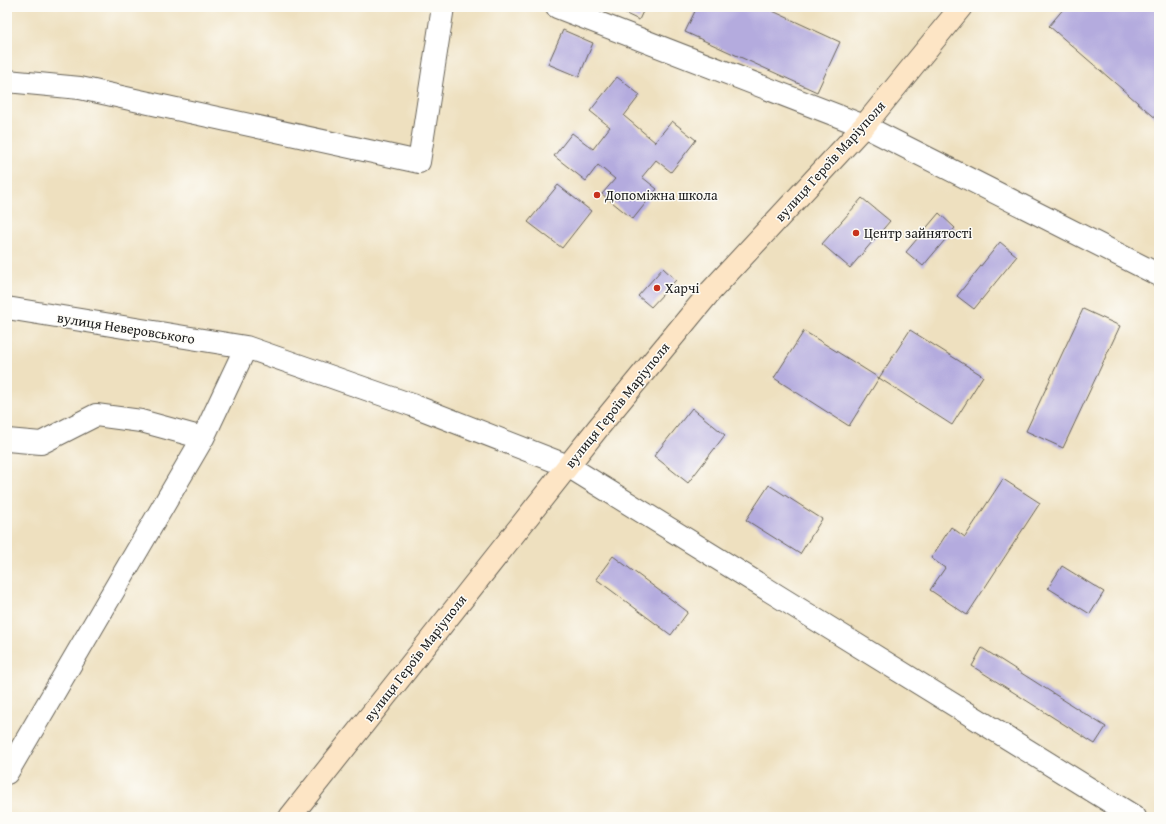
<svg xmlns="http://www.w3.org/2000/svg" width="1166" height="824" font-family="'Gentium Book Plus',serif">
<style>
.building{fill:#b4abde}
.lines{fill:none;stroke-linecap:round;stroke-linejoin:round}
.minor-casing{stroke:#666155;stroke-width:24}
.secondary-casing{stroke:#666155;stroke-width:24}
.minor{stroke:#fff;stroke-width:22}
.secondary{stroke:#fde5c5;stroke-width:22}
.poi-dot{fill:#c8321e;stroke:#fdfcf7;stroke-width:1.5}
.labels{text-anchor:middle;stroke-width:3;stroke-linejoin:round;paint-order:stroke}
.street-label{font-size:14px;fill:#1c1c1c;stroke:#fdfcf7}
.poi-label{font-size:14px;fill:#1c1c1c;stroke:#fdfcf7;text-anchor:start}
</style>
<rect width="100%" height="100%" fill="#fdfcf7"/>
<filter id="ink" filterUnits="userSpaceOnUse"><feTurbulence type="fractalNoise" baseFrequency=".025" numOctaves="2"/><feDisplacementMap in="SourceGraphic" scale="8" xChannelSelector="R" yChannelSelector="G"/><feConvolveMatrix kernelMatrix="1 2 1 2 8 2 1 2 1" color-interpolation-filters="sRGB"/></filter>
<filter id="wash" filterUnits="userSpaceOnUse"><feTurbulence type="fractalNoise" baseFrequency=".012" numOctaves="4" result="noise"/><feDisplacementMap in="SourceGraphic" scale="16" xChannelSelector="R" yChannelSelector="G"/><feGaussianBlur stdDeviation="0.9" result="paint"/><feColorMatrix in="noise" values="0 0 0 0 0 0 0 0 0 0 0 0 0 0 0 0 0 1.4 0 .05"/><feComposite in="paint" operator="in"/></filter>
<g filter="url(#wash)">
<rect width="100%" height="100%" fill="#eee0bf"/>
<g id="blocks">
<path class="building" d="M 611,7 L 645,7 L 639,20 Z
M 697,7 L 764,7 L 840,42 L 817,92 L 685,32 Z
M 1065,7 L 1159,7 L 1159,121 L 1049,26 Z
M 563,30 L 593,43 L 579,77 L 548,64 Z
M 617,77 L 640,95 L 624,116 L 655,142 L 672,121 L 696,140 L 671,172 L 656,160 L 642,177 L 657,189 L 633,219 L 602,194 L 615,179 L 598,165 L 586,181 L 554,156 L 572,133 L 593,149 L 610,127 L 590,111 Z
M 558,185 L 591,211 L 562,248 L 528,222 Z
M 862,198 L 890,221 L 850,268 L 822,244 Z
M 939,213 L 955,228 L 923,266 L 906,252 Z
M 1000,242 L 1017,256 L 974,309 L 957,296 Z
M 663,268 L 676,280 L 651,307 L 638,296 Z
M 1083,309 L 1120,326 L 1063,448 L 1026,431 Z
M 910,330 L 983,376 L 952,425 L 879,378 Z
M 804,331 L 879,378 L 849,426 L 774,378 Z
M 692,408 L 725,435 L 688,483 L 654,456 Z
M 1003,479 L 1040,503 L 967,615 L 930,590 L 945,568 L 931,558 L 951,527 L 965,537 Z
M 769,485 L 822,519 L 800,554 L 746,520 Z
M 613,556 L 688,612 L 671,635 L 596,579 Z
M 1062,566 L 1104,592 L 1090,614 L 1048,588 Z
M 982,648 L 1106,727 L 1095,744 L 972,666 Z"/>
</g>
</g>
<g filter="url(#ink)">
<use href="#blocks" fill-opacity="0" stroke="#666155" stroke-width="1"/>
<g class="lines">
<defs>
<path id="minor" d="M 557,7 L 864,126 L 1159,275
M 7,81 L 80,88 L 419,162 L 443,7
M 7,308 L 246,347
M 7,440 L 41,443 L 96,415 L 141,421 L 203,438 L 246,347 L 412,405 L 568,466 L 1135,817
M 7,773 L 203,438"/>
<path id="secondary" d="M 290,817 L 598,428 L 710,292 L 864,126 L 961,7"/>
</defs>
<use href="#minor" class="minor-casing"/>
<use href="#secondary" class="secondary-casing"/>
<use href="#minor" class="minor"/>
<use href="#secondary" class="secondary"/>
</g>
</g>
<g class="poi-dot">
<circle cx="597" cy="195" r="4"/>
<circle cx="856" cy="233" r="4"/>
<circle cx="657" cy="288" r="4"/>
</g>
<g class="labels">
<g class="street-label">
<text transform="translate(830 161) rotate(-48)" y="5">вулиця Героїв Маріуполя</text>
<text transform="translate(126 328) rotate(9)" y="5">вулиця Неверовського</text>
<text transform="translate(617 405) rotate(-51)" y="5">вулиця Героїв Маріуполя</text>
<text transform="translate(415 658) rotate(-52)" y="5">вулиця Героїв Маріуполя</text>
</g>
<g class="poi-label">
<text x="605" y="200">Допомiжна школа</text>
<text x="864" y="238">Центр зайнятості</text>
<text x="665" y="293">Харчі</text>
</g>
</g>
<rect width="1166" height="824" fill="none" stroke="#fdfcf7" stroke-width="24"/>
</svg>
